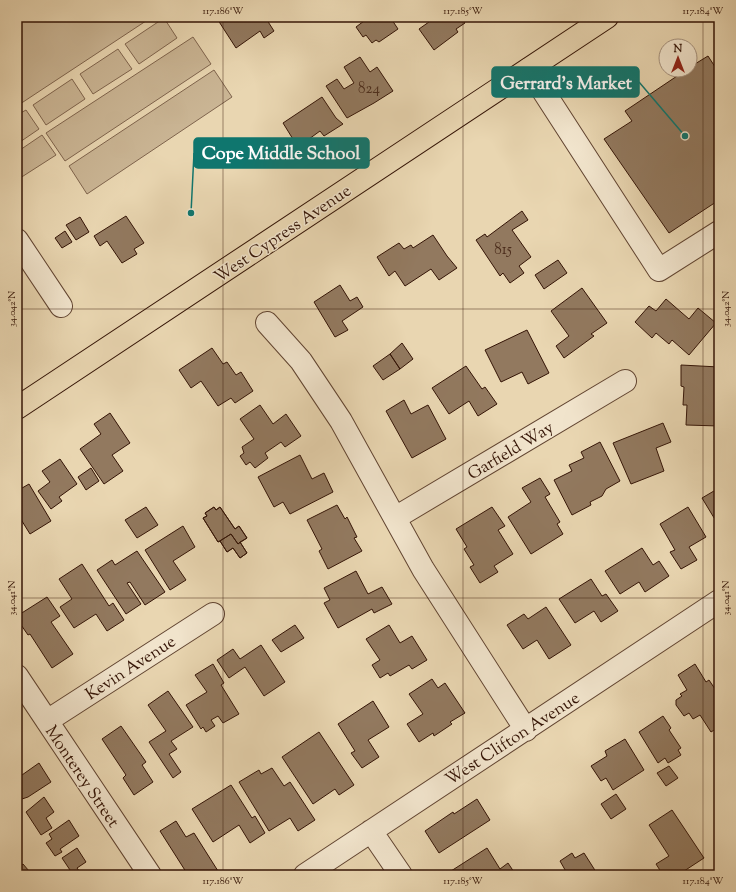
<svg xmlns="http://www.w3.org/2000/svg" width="736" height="892" font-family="'Sorts Mill Goudy',serif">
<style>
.green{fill:#cab594;stroke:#7f644d}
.building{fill:#92795f;stroke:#341406}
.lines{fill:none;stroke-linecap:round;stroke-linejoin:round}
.minor-casing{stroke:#614431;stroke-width:24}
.major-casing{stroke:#341406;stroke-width:24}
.minor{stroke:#f1e4cc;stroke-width:22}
.major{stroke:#e9d6b1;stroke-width:22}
.ticks{fill:none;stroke:#341406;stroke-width:1;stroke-opacity:0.45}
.labels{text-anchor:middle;stroke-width:3;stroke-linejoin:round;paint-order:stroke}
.number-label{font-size:15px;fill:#4c2d1c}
.street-label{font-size:17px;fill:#341406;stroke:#f1e4cc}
.leader{fill:none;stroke:#0f766e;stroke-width:1.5}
.callout-dot{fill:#0f766e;stroke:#f1e4cc;stroke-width:1.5}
.callout{fill:#0f766e;stroke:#0f766e;stroke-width:1.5}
.callout-label{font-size:18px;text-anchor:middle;font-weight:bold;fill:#fff}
.neatline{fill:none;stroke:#341406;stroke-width:1.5}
.ticks-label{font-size:10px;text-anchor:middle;fill:#341406}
</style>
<rect width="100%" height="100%" fill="#e9d6b1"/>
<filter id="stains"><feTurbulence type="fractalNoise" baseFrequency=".005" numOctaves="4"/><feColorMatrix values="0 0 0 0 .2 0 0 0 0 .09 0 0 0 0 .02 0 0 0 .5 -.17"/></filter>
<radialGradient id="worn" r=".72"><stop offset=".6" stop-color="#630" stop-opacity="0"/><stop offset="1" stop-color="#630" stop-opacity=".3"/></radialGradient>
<path class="green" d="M 17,17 L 152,17 L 17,106 Z
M 164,18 L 177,38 L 139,64 L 125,44 Z
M 193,37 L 211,64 L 65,161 L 46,133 Z
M 118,49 L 132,69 L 93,94 L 80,74 Z
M 214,70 L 232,97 L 87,194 L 69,166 Z
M 72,79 L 85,99 L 46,125 L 33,105 Z
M 26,110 L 39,129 L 17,144 L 17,115 Z
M 42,135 L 56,155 L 17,180 L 17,152 Z"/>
<path class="building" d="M 216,17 L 265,17 L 274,31 L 264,38 L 260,31 L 236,48 Z
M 367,17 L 390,17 L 398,29 L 379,42 L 376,40 L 372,43 L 366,35 L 363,37 L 356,27 L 368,18 Z
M 436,17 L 461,17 L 465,23 L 456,29 L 458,32 L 434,50 L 419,29 Z
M 708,56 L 719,73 L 719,200 L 669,233 L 604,139 L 632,121 L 625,111 L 686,70 L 690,70 L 690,67 Z
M 360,57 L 370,72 L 377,67 L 393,91 L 374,103 L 347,118 L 326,86 L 337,79 L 344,89 L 354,83 L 344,67 Z
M 322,97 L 336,118 L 343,124 L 324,136 L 320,131 L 309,139 L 296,144 L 283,123 Z
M 522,211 L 528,220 L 512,230 L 531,257 L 519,266 L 524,273 L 510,283 L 503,273 L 500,276 L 476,240 L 485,234 L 487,237 Z
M 126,216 L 144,243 L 134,249 L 137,254 L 122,263 L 107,241 L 100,246 L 94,236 Z
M 80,217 L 89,232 L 76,240 L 66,225 Z
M 65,231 L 72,242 L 62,248 L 55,238 Z
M 433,235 L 447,256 L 457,268 L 439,280 L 431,269 L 405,286 L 395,271 L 389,276 L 377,257 L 399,243 L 404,249 L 411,245 L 413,248 Z
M 558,260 L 567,273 L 544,289 L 535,275 Z
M 340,285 L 350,301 L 357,297 L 363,307 L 342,321 L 348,330 L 335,337 L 314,302 Z
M 582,288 L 607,323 L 591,334 L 594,336 L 564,358 L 556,346 L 569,336 L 551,311 Z
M 666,299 L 689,319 L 698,308 L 716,323 L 689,355 L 672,340 L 669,344 L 656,333 L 652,338 L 635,322 L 649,306 L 656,311 Z
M 527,330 L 549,373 L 528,384 L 522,372 L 501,382 L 485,350 Z
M 402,343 L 413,359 L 400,369 L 390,354 Z
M 212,348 L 223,364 L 227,362 L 236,375 L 241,372 L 253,391 L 235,403 L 231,398 L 218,406 L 201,381 L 191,388 L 179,370 Z
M 390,354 L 400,369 L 383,380 L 373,366 Z
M 681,365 L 719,367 L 719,426 L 686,425 L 687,405 L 683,405 L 684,387 L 681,386 Z
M 466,366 L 482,389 L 485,387 L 497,404 L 478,416 L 469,401 L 449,414 L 432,388 Z
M 404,400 L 411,414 L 428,405 L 446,439 L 412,458 L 386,411 Z
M 260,405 L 273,424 L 286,414 L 301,436 L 285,447 L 281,442 L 265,453 L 268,458 L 255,468 L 250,462 L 246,465 L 240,456 L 244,453 L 242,447 L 254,439 L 240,419 Z
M 110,413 L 130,443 L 112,455 L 123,471 L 104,484 L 80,449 L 101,434 L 94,424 Z
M 663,423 L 671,442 L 656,448 L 664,471 L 631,484 L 613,443 Z
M 600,442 L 620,481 L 606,489 L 602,496 L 590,502 L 591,505 L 572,515 L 554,480 L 572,471 L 569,465 L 584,458 L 581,452 Z
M 300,455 L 312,479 L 324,473 L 333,492 L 290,514 L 283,502 L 274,507 L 258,477 Z
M 60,459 L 77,484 L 59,497 L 62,501 L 51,509 L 38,491 L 50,482 L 42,471 Z
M 91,468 L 99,481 L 86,490 L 78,477 Z
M 540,478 L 550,494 L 545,497 L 560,522 L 557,524 L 563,534 L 531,554 L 508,517 L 531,502 L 522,488 Z
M 29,484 L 51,521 L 30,534 L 17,513 L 17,491 Z
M 719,488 L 719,526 L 702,498 Z
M 337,505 L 345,519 L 347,517 L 357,537 L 354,538 L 362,551 L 328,569 L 319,551 L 322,549 L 307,520 Z
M 146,507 L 158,525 L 137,538 L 125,520 Z
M 214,507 L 216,510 L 220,507 L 235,529 L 239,526 L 247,538 L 240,542 L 247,553 L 240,558 L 233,548 L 227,552 L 220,541 L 218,542 L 203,518 L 207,516 L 205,513 Z
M 214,507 L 216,510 L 220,507 L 235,529 L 239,526 L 247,538 L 238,544 L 231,534 L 218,542 L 203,518 L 207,516 L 205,513 Z
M 492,507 L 505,526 L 498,530 L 513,554 L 494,566 L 498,572 L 480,583 L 470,567 L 474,565 L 464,549 L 467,547 L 456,529 Z
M 688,507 L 706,537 L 689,547 L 697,560 L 681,569 L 670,552 L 675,550 L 660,524 Z
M 183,526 L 195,547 L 173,561 L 186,580 L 170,590 L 145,550 Z
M 231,534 L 238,544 L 240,542 L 247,553 L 240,558 L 233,548 L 227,552 L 220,541 Z
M 642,548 L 653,565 L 659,561 L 669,576 L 645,592 L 639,582 L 620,594 L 605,571 Z
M 137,551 L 165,592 L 145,605 L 130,582 L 127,583 L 141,604 L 126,614 L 97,570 L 112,560 L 115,565 Z
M 82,564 L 109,606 L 113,603 L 124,620 L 107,631 L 96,614 L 74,628 L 60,607 L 72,599 L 59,579 Z
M 356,571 L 368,594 L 382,587 L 392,604 L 374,613 L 372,609 L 338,628 L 324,603 L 330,600 L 324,588 Z
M 591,579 L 602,596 L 606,594 L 618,611 L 601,622 L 594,611 L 575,623 L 559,599 Z
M 47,597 L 60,616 L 51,622 L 73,654 L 52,668 L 30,634 L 28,635 L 17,619 L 17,616 Z
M 546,607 L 571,645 L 549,659 L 537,640 L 523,649 L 507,625 L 524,614 L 528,619 Z
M 295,625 L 304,638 L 281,652 L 272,640 Z
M 389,625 L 400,643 L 412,636 L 427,660 L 412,669 L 409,665 L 390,676 L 388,673 L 380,678 L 372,665 L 380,660 L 366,639 Z
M 261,645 L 285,682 L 264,696 L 245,667 L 229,678 L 217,660 L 233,649 L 240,659 Z
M 213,664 L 224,683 L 221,685 L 239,714 L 223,723 L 218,716 L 211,720 L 215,726 L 206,732 L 203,727 L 201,729 L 186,705 L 207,692 L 195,675 Z
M 695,664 L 706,682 L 709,680 L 719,695 L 719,727 L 711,732 L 700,715 L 693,719 L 689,713 L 684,716 L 676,705 L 676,700 L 682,696 L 680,694 L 687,690 L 678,675 Z
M 432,679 L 438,688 L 445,683 L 465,713 L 450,722 L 452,724 L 434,736 L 433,733 L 419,742 L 407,724 L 423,714 L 409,694 Z
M 168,691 L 193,727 L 171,741 L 177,749 L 169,754 L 181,772 L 173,778 L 149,742 L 166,731 L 148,705 Z
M 373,701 L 389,727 L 368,740 L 379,757 L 362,768 L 351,753 L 355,751 L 338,724 Z
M 663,716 L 671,728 L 669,730 L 681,748 L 678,750 L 681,755 L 668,763 L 665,758 L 658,763 L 639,732 Z
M 121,726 L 146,762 L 142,765 L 153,782 L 134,795 L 123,778 L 126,775 L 102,739 Z
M 319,732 L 354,785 L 339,795 L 335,789 L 313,804 L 282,757 Z
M 625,739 L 644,770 L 613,790 L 606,778 L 601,781 L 591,766 L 607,756 L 605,751 Z
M 39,763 L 51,782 L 28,797 L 19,800 L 17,797 L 17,767 L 22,775 Z
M 669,766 L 678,778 L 666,786 L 657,773 Z
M 272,768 L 284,786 L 290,782 L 315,820 L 298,831 L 290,818 L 269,831 L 239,782 L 259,770 L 261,774 Z
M 231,785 L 252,818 L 255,816 L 265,833 L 250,843 L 239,825 L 213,842 L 192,809 Z
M 616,794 L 626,809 L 611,819 L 601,804 Z
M 44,797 L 54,812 L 46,818 L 52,828 L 41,835 L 26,812 Z
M 477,799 L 490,820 L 439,853 L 425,831 L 453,812 L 454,814 Z
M 672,810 L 704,858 L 678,875 L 663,875 L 656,864 L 669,856 L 649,825 Z
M 69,820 L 79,836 L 60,849 L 62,852 L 55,856 L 46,843 L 52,839 L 49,834 Z
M 176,821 L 186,837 L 194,833 L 218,871 L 211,875 L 188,875 L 160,831 Z
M 77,848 L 86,862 L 77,868 L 82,875 L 69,875 L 72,873 L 62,858 Z
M 487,848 L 500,869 L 508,863 L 516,875 L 453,875 L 451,871 Z
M 572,853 L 575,858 L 584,853 L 598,875 L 568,875 L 560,861 Z
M 23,864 L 29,871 L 23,875 L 17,875 L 17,868 Z"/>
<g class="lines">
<defs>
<path id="minor" d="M 529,69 L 659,270 L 719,232
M 17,240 L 61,306
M 267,323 L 301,361 L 341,421 L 423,569 L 526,730
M 395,518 L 625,381
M 17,676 L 150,875
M 47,721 L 213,614
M 371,831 L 401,875
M 305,875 L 719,601"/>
<path id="major" d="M 17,408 L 607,17"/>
</defs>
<use href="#minor" class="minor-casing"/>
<use href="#major" class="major-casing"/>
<use href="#minor" class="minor"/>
<use href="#major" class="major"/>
</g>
<path class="ticks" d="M 223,17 L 223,875M 463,17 L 463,875M 703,17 L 703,875M 17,21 L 719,21M 17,309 L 719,309M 17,598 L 719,598"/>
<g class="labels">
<g class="number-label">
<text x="369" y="93">824</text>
<text x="503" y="254">815</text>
</g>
<g class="street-label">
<text transform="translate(282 233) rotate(-34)" y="6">West Cypress Avenue</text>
<text transform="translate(510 450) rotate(-31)" y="6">Garfield Way</text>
<text transform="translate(130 667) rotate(-33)" y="6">Kevin Avenue</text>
<text transform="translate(512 738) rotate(-33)" y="6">West Clifton Avenue</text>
<text transform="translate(83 776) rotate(56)" y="6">Monterey Street</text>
</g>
</g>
<path class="leader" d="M685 136L639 82M191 213L194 153"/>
<g class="callout-dot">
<circle cx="685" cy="136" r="4"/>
<circle cx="191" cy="213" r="4"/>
</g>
<g class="callout">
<rect x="492" y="67" width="147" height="30" rx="4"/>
<rect x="194" y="138" width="175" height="30" rx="4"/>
</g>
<g class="callout-label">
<text x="566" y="89">Gerrard's Market</text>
<text x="281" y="159">Cope Middle School</text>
</g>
<rect width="736" height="892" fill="none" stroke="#e9d6b1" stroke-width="44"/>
<g transform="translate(678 58)"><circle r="19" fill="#f1e4cc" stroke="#a5917d"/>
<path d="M0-3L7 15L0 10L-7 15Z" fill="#8f2418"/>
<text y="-6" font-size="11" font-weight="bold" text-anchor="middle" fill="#341406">N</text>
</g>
<rect x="22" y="22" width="692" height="848" class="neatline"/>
<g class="ticks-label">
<text x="223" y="14">117.186°W</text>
<text x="463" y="14">117.185°W</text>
<text x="703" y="14">117.184°W</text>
<text transform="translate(11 309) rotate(-90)" y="4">34.042°N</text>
<text transform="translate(725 309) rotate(-90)" y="4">34.042°N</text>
<text transform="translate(11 598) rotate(-90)" y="4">34.041°N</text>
<text transform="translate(725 598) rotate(-90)" y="4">34.041°N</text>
<text x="223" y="884">117.186°W</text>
<text x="463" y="884">117.185°W</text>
<text x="703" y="884">117.184°W</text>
</g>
<rect width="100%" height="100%" filter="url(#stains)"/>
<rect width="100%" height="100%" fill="url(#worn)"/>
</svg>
